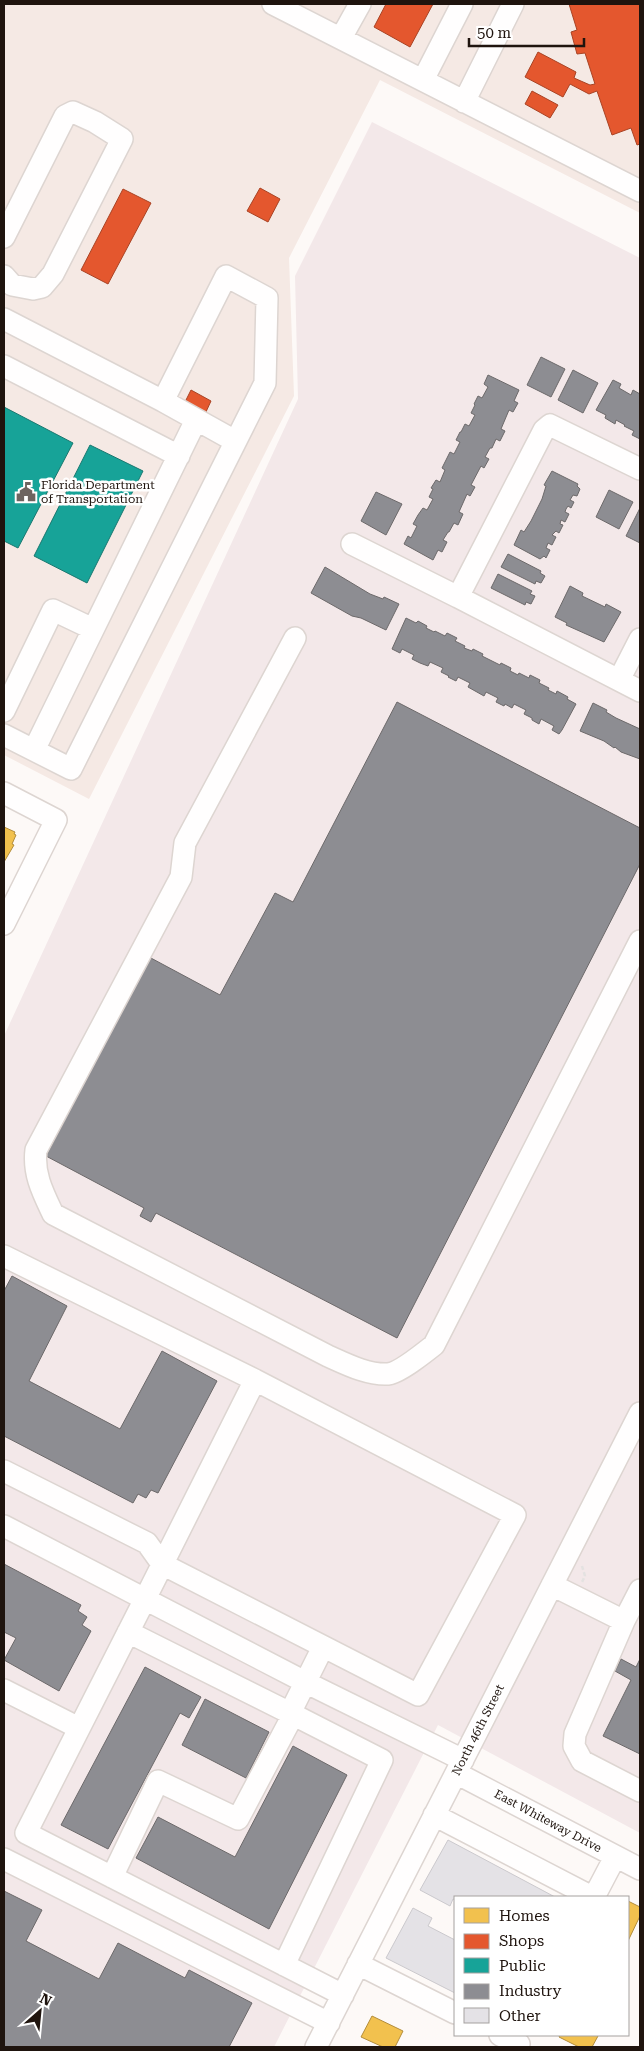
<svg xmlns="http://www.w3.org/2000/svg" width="644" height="2051" font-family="'Roboto Serif',serif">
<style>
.built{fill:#f5e9e4}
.industrial{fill:#f3e8e9}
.homes{fill:#f2c14e;stroke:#b38d3b}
.shops{fill:#e4572e;stroke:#a94324}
.public{fill:#17a398;stroke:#19786f}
.industry{fill:#8d8d92;stroke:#6c696a}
.building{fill:#e4e2e6;stroke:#cbc9cd}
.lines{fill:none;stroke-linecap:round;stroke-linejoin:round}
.minor-casing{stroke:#ddd5d1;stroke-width:24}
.path{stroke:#e4e2e1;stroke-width:2.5;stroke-dasharray:4 2.5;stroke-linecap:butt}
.minor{stroke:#fffefe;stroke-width:21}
.labels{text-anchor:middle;stroke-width:5;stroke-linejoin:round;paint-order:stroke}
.poi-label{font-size:12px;fill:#1f140e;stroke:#fff;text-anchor:start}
.street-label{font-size:12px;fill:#1f140e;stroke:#fff}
</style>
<rect width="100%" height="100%" fill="#fdf9f7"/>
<path class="built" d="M 4,4 L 640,4 L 640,213 L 380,80 L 289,258 L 294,396 L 89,799 L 4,755 Z"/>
<path class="industrial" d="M 372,122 L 640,258 L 640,1833 L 438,1725 L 274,2047 L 4,2047 L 4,1036 L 298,399 L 295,276 Z"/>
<path class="homes" d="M 4,827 L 15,832 L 14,834 L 16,835 L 12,844 L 14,845 L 4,862 Z
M 628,1901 L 640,1907 L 640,1916 L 628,1941 Z
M 372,2016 L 403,2031 L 395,2047 L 383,2047 L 361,2037 Z
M 560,2035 L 596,2035 L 598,2036 L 592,2047 L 579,2047 L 559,2037 Z"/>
<path class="shops" d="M 386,4 L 433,4 L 410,47 L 374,27 Z
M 569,4 L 640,4 L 640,144 L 637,145 L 631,128 L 612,135 L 597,91 L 589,94 L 570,84 L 563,97 L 525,77 L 538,52 L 576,72 L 574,78 L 590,85 L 595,84 L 585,53 L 577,54 L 571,32 L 577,30 Z
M 532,91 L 558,105 L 550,118 L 525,104 Z
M 260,188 L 280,199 L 268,222 L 247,211 Z
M 123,189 L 151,203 L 108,284 L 81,270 Z
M 191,390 L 211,401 L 205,414 L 184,404 Z"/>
<path class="public" d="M 4,407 L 73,443 L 18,548 L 4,541 Z
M 90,445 L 143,471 L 87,583 L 34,556 Z"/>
<path class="industry" d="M 541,357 L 565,369 L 551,397 L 527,385 Z
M 573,370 L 598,383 L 583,413 L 558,400 Z
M 488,375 L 519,390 L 514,401 L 518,403 L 513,412 L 509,410 L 501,429 L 505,431 L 500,441 L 496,439 L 492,448 L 490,448 L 485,457 L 489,459 L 484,468 L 481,466 L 471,485 L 475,487 L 470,496 L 467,494 L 459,512 L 463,514 L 458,525 L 454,523 L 449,532 L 448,532 L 443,540 L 447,542 L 442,552 L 438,550 L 433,560 L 404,544 L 408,536 L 411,538 L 417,526 L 413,524 L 418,515 L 423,508 L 427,510 L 433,499 L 429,497 L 433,489 L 431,488 L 436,480 L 440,482 L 445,470 L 442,468 L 450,452 L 454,454 L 460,442 L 456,440 L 460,432 L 461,432 L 465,424 L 469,426 L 475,415 L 471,413 L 475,405 L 474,404 L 478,396 L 482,398 L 488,387 L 484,384 Z
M 613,380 L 621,384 L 619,388 L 631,395 L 633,390 L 640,394 L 640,439 L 632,435 L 634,431 L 624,426 L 625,425 L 616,420 L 615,424 L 605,418 L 606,415 L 596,410 Z
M 552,471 L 578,484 L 577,486 L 580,489 L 577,496 L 573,495 L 570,500 L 574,502 L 571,508 L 568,506 L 566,509 L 565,512 L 569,514 L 565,522 L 561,520 L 560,524 L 563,525 L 559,533 L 556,531 L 552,535 L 556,537 L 552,545 L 548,543 L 546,548 L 550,550 L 546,558 L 544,556 L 540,559 L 514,545 L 521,530 L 524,532 L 531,521 L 542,499 L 546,486 L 544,485 Z
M 609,490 L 633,502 L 619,529 L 596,517 Z
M 376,492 L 402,504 L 386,535 L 361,521 Z
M 640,508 L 640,543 L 626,536 Z
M 508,554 L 541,571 L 540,573 L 545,576 L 541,583 L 536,581 L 535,584 L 501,567 Z
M 325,567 L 370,594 L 383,599 L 384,597 L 399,604 L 386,630 L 361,618 L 352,616 L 311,593 Z
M 498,574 L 532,591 L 530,594 L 535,596 L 531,604 L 526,602 L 525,605 L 491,588 Z
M 570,586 L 583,593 L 582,596 L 605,607 L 606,604 L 621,612 L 604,642 L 566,625 L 567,623 L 555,617 Z
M 406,618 L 416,623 L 418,621 L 427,626 L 426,628 L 434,632 L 435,631 L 445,636 L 447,633 L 457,638 L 455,641 L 465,646 L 464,648 L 472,651 L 473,649 L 483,654 L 482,656 L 500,665 L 501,663 L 511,668 L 510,671 L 518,675 L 519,673 L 529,678 L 530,675 L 540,680 L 539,683 L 549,688 L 548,690 L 556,694 L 557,691 L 568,697 L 567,699 L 576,704 L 562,730 L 559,734 L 552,730 L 554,726 L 541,719 L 539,724 L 532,720 L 532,718 L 524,714 L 526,710 L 514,704 L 512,708 L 505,704 L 504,706 L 496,702 L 498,698 L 486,692 L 484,696 L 468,687 L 470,683 L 458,677 L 456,681 L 448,677 L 449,676 L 441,672 L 443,668 L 430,662 L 428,666 L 420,663 L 412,659 L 414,655 L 402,649 L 400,653 L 392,649 Z
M 397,702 L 640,828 L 640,864 L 397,1338 L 156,1213 L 151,1222 L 140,1216 L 144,1208 L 46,1156 L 149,957 L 220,995 L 275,893 L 293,902 Z
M 593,703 L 607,710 L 606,712 L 616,718 L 640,729 L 640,759 L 621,752 L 615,747 L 614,748 L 604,741 L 580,731 Z
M 12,1276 L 67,1306 L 29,1381 L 120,1429 L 162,1351 L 217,1381 L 158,1493 L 151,1490 L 146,1498 L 138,1494 L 133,1503 L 4,1436 L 4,1291 Z
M 4,1564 L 81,1605 L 78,1611 L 87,1617 L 82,1625 L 91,1631 L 59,1691 L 4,1660 L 16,1638 L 4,1632 Z
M 621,1659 L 636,1667 L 640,1659 L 640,1754 L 603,1736 L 631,1680 L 615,1671 Z
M 145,1667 L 201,1697 L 189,1718 L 180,1713 L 108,1849 L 61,1825 Z
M 205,1699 L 269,1732 L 246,1778 L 182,1745 Z
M 293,1746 L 347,1775 L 269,1929 L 136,1858 L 158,1817 L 235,1857 Z
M 4,1891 L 42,1910 L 26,1941 L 99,1979 L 118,1943 L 185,1978 L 189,1970 L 252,2003 L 229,2047 L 4,2047 Z"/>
<path class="building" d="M 448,1840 L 555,1897 L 455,1897 L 455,1900 L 453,1899 L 450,1906 L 420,1890 Z
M 413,1908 L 432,1918 L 428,1926 L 455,1940 L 455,1993 L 386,1958 Z"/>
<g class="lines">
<defs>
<path id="minor" d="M 273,4 L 640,191
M 341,38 L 360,4
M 423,80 L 462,4
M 464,102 L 513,4
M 4,237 L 65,116 L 73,112 L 95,122 L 122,139 L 53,274 L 42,287 L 33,289 L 12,285 L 4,276
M 4,319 L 163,401 L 235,441
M 4,366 L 179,456
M 352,544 L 458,597 L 544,430 L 550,425 L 640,469
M 458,597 L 640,691
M 295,638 L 185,843 L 181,877 L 36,1150 C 33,1174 43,1193 53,1214 L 328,1356 C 346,1364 367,1375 388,1374 C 399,1373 424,1353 434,1345 L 640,941
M 619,680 L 640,639
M 4,711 L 53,610 L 93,629
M 4,735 L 71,769 L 265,383 L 267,298 L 226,276 L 163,401
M 34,750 L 196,420
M 4,793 L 56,820 L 4,924
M 4,1256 L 255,1380
M 4,1471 L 147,1543 L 162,1564 L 418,1695 L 515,1515 L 255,1380 L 145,1599 L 26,1833 L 343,1995
M 4,1526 L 305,1682 L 463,1760
M 552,1585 L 624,1621 L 640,1590
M 624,1621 L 575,1734 L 574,1746 L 582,1761 L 640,1791
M 128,1632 L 290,1713
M 4,1690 L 79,1728
M 456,1773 L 640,1869
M 434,1815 L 592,1897
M 4,1859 L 329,2023
M 112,1877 L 158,1781 L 238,1819 L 293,1715
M 594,1897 L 615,1857
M 358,1964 L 455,2013
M 284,1965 L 382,1760 L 290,1713 L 323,1647
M 500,2035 L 519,2044
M 316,2047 L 640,1413"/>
</defs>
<use href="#minor" class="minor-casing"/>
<path class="path" d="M 582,1566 L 585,1576 L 582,1582"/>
<use href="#minor" class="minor"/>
</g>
<defs>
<symbol id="civic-bare" viewBox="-9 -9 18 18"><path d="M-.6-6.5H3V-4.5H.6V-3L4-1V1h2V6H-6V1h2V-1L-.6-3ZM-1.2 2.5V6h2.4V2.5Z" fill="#6d6460" stroke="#fff" stroke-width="2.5" paint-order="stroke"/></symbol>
</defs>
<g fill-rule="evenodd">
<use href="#civic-bare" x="12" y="478" width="28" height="28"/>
</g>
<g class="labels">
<g class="poi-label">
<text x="41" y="489">Florida Department<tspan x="41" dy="14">of Transportation</tspan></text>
</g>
<g class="street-label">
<text transform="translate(478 1730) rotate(-63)" y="4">North 46th Street</text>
<text transform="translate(548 1821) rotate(28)" y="4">East Whiteway Drive</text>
</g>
</g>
<rect width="644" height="2051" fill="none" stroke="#1f140e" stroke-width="10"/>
<rect x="454" y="1896" width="175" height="140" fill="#ffffff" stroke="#a5a19f"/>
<rect x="464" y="1908" width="25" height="15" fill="#f2c14e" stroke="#a5a19f"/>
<text x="499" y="1921" font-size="15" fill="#1f140e">Homes</text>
<rect x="464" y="1934" width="25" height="15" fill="#e4572e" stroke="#a5a19f"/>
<text x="499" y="1946" font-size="15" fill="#1f140e">Shops</text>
<rect x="464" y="1958" width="25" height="15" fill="#17a398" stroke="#a5a19f"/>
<text x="499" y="1971" font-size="15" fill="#1f140e">Public</text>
<rect x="464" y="1984" width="25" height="15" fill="#8d8d92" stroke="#a5a19f"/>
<text x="499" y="1996" font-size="15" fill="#1f140e">Industry</text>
<rect x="464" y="2008" width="25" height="15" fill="#e4e2e6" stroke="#a5a19f"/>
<text x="499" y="2021" font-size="15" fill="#1f140e">Other</text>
<g transform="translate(40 2011) rotate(27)" stroke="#ffffff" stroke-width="4" paint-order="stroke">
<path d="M0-4L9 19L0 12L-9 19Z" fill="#1f140e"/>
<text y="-8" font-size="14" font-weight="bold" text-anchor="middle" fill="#1f140e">N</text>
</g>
<path d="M469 38v8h115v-8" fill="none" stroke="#1f140e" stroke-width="2.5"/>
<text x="477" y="38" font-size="15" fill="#1f140e" stroke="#ffffff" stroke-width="4" paint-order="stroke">50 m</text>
</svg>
